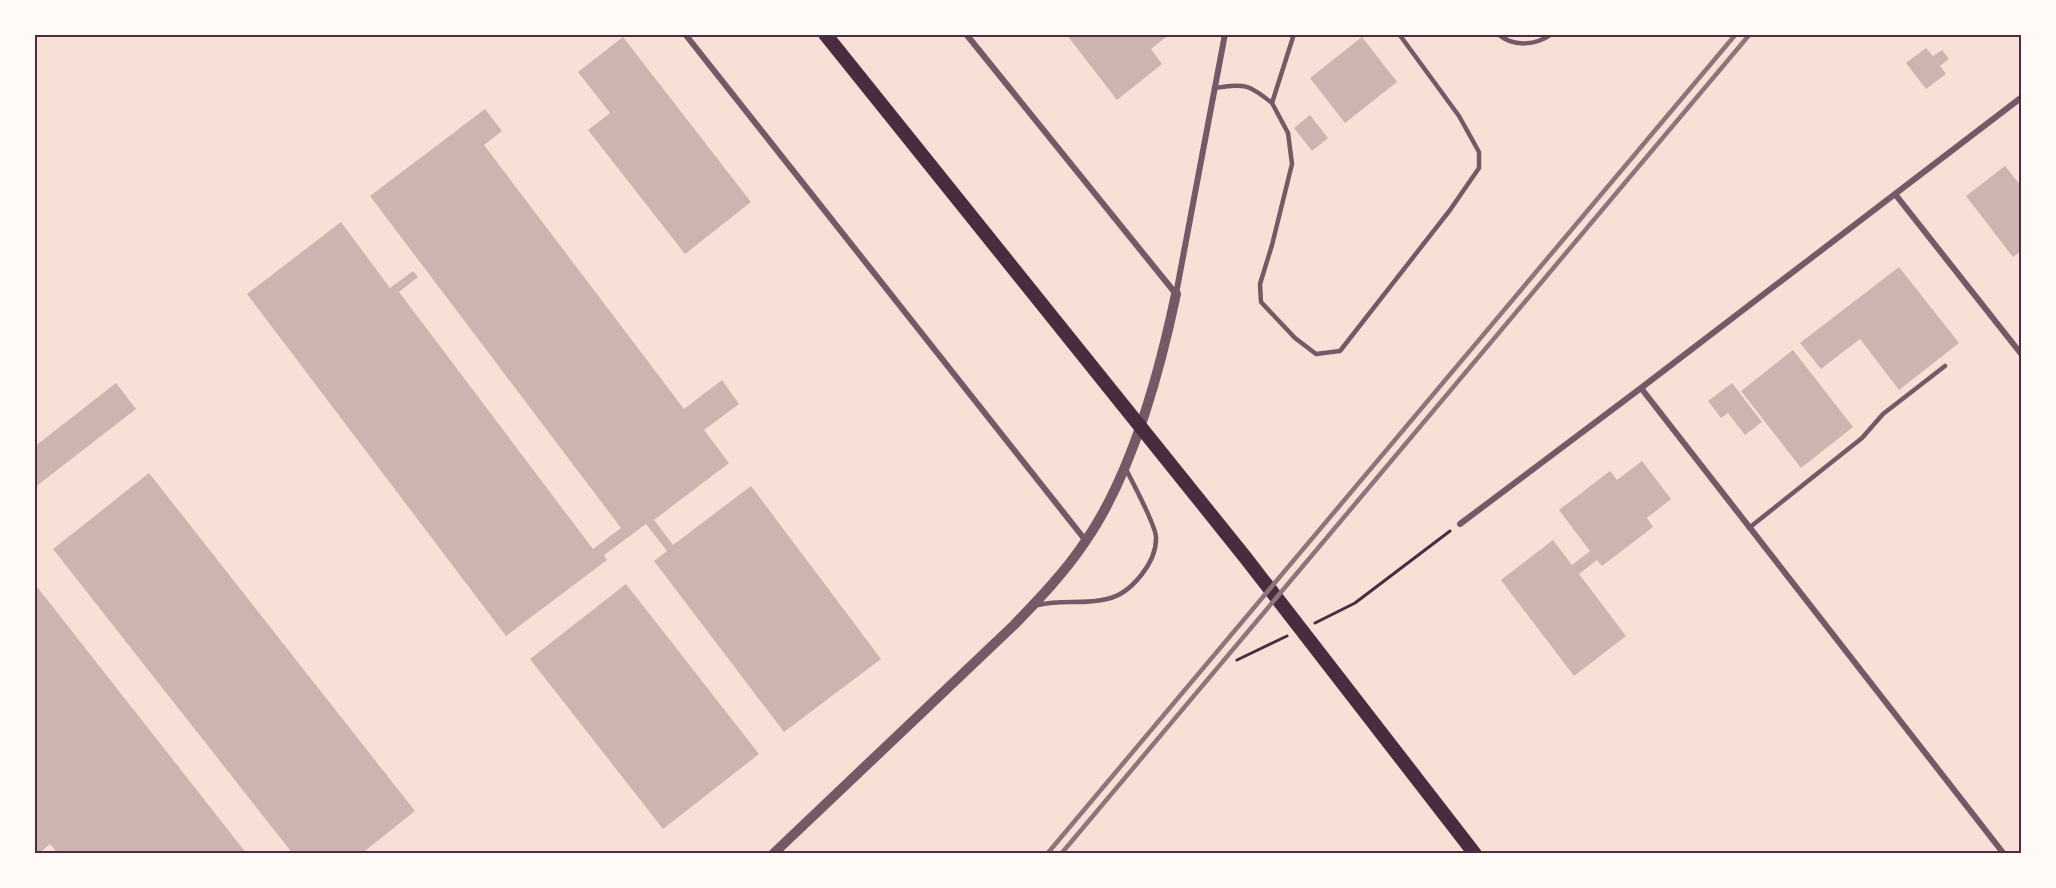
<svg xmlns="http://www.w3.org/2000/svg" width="2056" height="888" font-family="Helvetica,sans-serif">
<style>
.building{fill:#ccb4b1}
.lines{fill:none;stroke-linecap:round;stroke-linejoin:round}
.path{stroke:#4a2c40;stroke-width:3}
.service{stroke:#755966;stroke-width:4.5}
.minor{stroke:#755966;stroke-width:6}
.tertiary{stroke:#755966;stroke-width:10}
.primary{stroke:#4a2c40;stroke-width:14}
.rail{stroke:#8f747c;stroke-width:4.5}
.neatline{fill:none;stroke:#4a2c40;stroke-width:2}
</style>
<rect width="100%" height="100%" fill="#f7e1d7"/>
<path class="building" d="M 1066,34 L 1170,34 L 1151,49 L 1162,64 L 1117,100 Z
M 623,37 L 751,202 L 685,254 L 588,130 L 610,113 L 578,72 Z
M 1362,37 L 1397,82 L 1345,123 L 1310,78 Z
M 1926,48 L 1933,56 L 1942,50 L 1949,59 L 1940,66 L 1946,74 L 1926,89 L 1906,63 Z
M 485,109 L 502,131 L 484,145 L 684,409 L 722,380 L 739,404 L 704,430 L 729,463 L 654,520 L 673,545 L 751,486 L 881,659 L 784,732 L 654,561 L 667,551 L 646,524 L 604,555 L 607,560 L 506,636 L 247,294 L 341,222 L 390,288 L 413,271 L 418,277 L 399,292 L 593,549 L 621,528 L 370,196 Z
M 1310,115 L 1328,138 L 1312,151 L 1294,128 Z
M 2005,166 L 2022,187 L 2022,253 L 2020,252 L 2013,257 L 1966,196 Z
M 1899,267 L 1959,343 L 1899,390 L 1860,339 L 1821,369 L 1800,343 Z
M 1793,350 L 1853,427 L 1801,468 L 1741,391 Z
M 116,383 L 136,409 L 34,488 L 34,447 Z
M 1732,383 L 1762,422 L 1745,435 L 1728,413 L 1721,418 L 1708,401 Z
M 1642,461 L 1671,499 L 1647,518 L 1653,527 L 1602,566 L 1597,560 L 1579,574 L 1626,636 L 1574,676 L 1501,580 L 1553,540 L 1572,565 L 1590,551 L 1559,510 L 1610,471 L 1617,480 Z
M 149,473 L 415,811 L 361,854 L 293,854 L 53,549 Z
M 34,583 L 247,854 L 58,854 L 50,844 L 38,854 L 34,854 Z
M 626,584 L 759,754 L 663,829 L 530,659 Z"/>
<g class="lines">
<path class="path" d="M 1315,623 L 1355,603 L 1450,531
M 1237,660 L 1287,636"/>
<path class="service" d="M 1498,34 C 1514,48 1536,45 1552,34
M 1214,88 C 1245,84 1247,83 1272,103 L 1294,34
M 1272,103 L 1288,133 L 1292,164 L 1272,245 L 1260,284 L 1261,302 L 1295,338 L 1316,354 L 1340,351 L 1450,210 L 1479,168 L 1479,152 L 1459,116 L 1399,34
M 1749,528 L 1862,438 L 1883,414 L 1945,366
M 1038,605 C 1061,599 1084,605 1107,599 C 1131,594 1157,562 1156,537 C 1155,523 1133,484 1126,469"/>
<path class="minor" d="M 685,34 L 1086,541
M 966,34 L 1176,294
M 1895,194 L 2022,355
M 1176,294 L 1225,34
M 1641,388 L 2004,854
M 1460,524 L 1641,388 L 2022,97"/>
<path class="tertiary" d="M 773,854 L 1014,625 C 1039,599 1065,572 1085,542 C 1132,474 1159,375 1176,294"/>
<path class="primary" d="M 825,34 L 1245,557 L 1475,854"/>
<path class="rail" d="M 1047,854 L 1736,34
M 1061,854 L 1750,34"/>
</g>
<rect width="2056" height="888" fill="none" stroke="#fffaf5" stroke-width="72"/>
<rect x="36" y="36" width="1984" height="816" class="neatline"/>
</svg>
